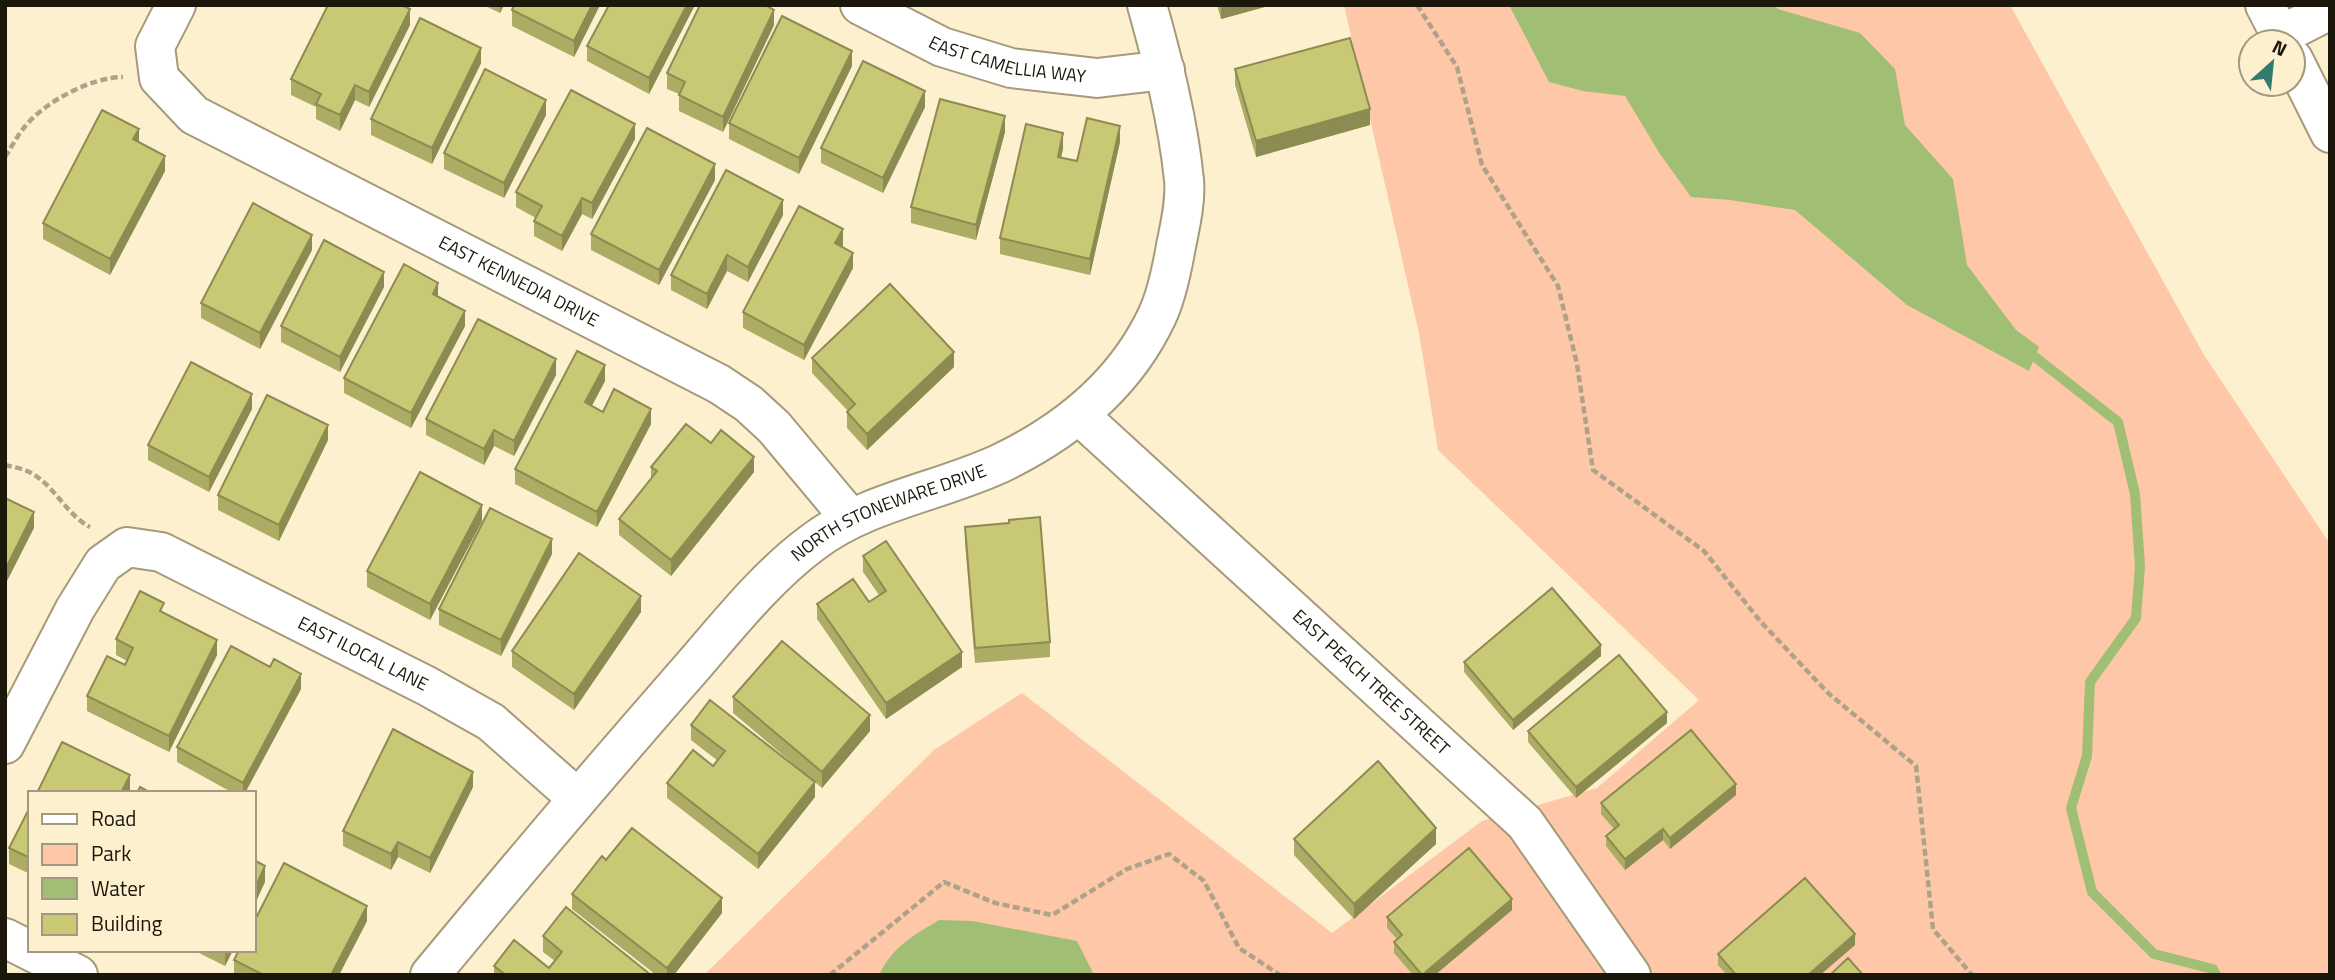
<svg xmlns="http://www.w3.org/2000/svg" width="2335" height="980" font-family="'Titillium Web',sans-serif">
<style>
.green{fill:#fec7a7}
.water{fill:#a0bf74}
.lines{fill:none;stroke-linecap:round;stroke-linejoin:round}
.stream{stroke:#a0bf74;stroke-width:10}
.minor-casing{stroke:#a69a7b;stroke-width:42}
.path{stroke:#ada38a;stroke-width:4.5;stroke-dasharray:7 3.5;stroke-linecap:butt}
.minor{stroke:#fff;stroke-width:38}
.wall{fill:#acac65}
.shaded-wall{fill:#8c8c52}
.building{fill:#c8c875;stroke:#8c8c52;stroke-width:2}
.labels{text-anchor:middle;stroke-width:5;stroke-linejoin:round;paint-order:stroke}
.street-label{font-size:18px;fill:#1b170b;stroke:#fdf0cf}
</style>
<rect width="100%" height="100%" fill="#fdf0cf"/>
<path class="green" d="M 1344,5 L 2010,5 L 2204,355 L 2330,544 L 2330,975 L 704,975 L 934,750 L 1022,693 L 1332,933 L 1482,821 L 1597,788 L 1699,700 L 1438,450 L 1419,333 Z"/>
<path class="water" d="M 1509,5 L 1774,5 L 1778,9 L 1860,33 L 1895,69 L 1905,125 L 1953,179 L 1967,265 L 2016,330 L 2039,347 L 2029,371 L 1907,305 L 1795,210 L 1730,200 L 1691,197 L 1660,154 L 1625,96 L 1583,91 L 1549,82 Z
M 939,920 L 973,921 L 1077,941 L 1094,975 L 879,975 C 893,946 913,936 939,920 Z"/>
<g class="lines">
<path class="stream" d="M 2035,357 L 2118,422 L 2135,494 L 2140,566 L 2136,618 L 2090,682 L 2087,756 L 2071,808 L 2092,892 L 2154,954 L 2213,969 L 2216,975"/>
<defs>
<g id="minor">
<path id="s1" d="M 176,5 L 155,46 L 159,78 L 194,115 L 719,384 L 749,404 L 774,427 L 850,518"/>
<path id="s2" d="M 860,5 L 942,47 L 1011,68 L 1097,78 L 1165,70"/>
<path d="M 2265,5 L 2284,42"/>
<path d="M 2281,35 L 2330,10"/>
<path d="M 2293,59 L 2330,133"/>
<path id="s3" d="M 1079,415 L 1525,823 L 1631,975"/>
<path id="s4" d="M 5,744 L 75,609 L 103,564 L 127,547 L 161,552 L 427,686 L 491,722 L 577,798"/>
<path d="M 5,938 L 78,975"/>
<path id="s5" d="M 430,975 C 512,876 595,778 679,682 C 721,635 761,581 812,543 C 867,501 939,492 1001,463 C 1067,431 1125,384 1157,316 C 1167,295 1172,269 1176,246 C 1180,226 1186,201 1184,180 C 1178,121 1163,62 1147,5"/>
</g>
</defs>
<use href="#minor" class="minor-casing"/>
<path class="path" d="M 1417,5 L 1457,67 L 1482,165 L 1558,286 L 1577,364 L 1593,470 L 1704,551 L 1761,622 L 1828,693 L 1916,766 L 1933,929 L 1972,975
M 5,157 C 11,148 16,138 23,129 C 42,103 91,77 123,77
M 5,465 C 12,467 21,468 27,471 C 53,482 65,514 90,527
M 830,975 L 944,882 L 995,903 L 1052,915 L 1127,869 L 1169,854 L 1204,881 L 1239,948 L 1280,975"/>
<use href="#minor" class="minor"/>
</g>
<path class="wall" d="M 483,5 L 504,5 L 500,13 Z
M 514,5 L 600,5 L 574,57 L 512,26 L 512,10 Z
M 695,5 L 649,94 L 587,61 L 587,46 Z
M 1217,5 L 1272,5 L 1221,19 Z
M 410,25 L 369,107 L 355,100 L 340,131 L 316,119 L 316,107 L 291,95 L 291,79 Z
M 774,25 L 723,132 L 679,111 L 679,94 L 667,89 L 667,73 Z
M 481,63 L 432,164 L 371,135 L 371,119 Z
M 852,66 L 799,174 L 729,139 L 729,123 Z
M 1235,69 L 1370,125 L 1256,157 L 1235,85 Z
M 925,107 L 883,193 L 821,163 L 821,148 Z
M 546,115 L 504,198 L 444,169 L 444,153 Z
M 1005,132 L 976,240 L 911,223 L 911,207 Z
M 635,139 L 592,219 L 582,214 L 562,251 L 534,236 L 534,221 L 536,218 L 516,207 L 516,192 Z
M 1120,142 L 1090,275 L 1000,254 L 1000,238 L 1063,148 L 1061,158 L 1077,161 Z
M 165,171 L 110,275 L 43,239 L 43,223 Z
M 715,180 L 659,285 L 591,250 L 591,234 Z
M 783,215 L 748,282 L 727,271 L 707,309 L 671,290 L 671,275 Z
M 843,245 L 842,247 L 853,268 L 804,360 L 743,328 L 743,312 Z
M 312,250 L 260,349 L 201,318 L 201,303 Z
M 384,287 L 340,372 L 281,342 L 281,326 Z
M 438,297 L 465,326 L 411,428 L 344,393 L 344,378 Z
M 812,358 L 954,367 L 867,450 L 847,428 L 847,412 L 848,411 L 812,373 Z
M 556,375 L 514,456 L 494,446 L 484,465 L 426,435 L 426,419 Z
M 605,381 L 592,406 L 603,412 L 651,424 L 597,527 L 515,484 L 515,469 Z
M 252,409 L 209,492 L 148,460 L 148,445 Z
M 328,440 L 279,541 L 218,510 L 218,495 Z
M 711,443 L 754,472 L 671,576 L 619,535 L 619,519 L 651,479 L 651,467 Z
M 482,521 L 430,620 L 367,587 L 367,571 Z
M 965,527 L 1050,642 L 1050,657 L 975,663 L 965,542 Z
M 552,554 L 501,656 L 439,625 L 439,609 Z
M 863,556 L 962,667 L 886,719 L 817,619 L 817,604 L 869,602 L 879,595 L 863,572 Z
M 641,612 L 574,710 L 512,667 L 512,651 Z
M 164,613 L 217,655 L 169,752 L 87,711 L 87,696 L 125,665 L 127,661 L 116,655 L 116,639 Z
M 1601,656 L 1513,730 L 1464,672 L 1464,662 Z
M 301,689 L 245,793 L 233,793 L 177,762 L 177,747 Z
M 733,697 L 870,731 L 822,788 L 733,713 Z
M 1667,723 L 1576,798 L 1528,742 L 1528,731 Z
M 691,725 L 815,797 L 758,869 L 667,798 L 667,783 L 713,766 L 718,761 L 691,740 Z
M 473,787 L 430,873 L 398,857 L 391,870 L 343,846 L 343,831 Z
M 1736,795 L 1670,849 L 1663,840 L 1625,870 L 1606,846 L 1606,836 L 1614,829 L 1601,814 L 1601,803 Z
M 30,807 L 30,874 L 9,864 L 9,848 Z
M 1294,839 L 1436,844 L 1354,919 L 1294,855 Z
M 572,894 L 722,913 L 674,975 L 656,975 L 572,909 Z
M 1512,910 L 1435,975 L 1413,975 L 1394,953 L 1394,942 L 1397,939 L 1387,928 L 1387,917 Z
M 367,921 L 339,975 L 234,975 L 234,960 Z
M 543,936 L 651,975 L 494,975 L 494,966 L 549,968 L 555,961 L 543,952 Z
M 1855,945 L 1820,975 L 1727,975 L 1718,965 L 1718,954 Z
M 193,950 L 233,950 L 225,966 Z"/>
<path class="shaded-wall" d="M 500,5 L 504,5 L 500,13 Z
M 592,5 L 600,5 L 574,57 L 574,41 Z
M 687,5 L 695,5 L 649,94 L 649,78 Z
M 1221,5 L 1272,5 L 1221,19 Z
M 410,9 L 410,25 L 369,107 L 369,92 Z
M 774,10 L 774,25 L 723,132 L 723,117 Z
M 481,48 L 481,63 L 432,164 L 432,148 Z
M 852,51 L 852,66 L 799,174 L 799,158 Z
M 355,85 L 355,100 L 340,131 L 340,115 Z
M 925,91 L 925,107 L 883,193 L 883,178 Z
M 546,100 L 546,115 L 504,198 L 504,183 Z
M 1370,109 L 1370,125 L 1256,157 L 1256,141 Z
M 1005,116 L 1005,132 L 976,240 L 976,225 Z
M 635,124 L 635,139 L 592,219 L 592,203 Z
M 1120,126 L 1120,142 L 1090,275 L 1090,259 Z
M 139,129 L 139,144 L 133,139 Z
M 1063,133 L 1063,148 L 1058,173 L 1058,157 Z
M 165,156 L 165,171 L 110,275 L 110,259 Z
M 715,164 L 715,180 L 659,285 L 659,270 Z
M 582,198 L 582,214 L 562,251 L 562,236 Z
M 783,200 L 783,215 L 748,282 L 748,267 Z
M 843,229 L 843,245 L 835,259 L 835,243 Z
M 312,235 L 312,250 L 260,349 L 260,333 Z
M 853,253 L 853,268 L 804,360 L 804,345 Z
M 727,255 L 727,271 L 707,309 L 707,294 Z
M 384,272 L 384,287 L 340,372 L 340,357 Z
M 438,283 L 438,298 L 433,294 Z
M 465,311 L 465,326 L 411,428 L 411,413 Z
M 954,352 L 954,367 L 867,450 L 867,434 Z
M 556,359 L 556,375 L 514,456 L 514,441 Z
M 605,365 L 605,381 L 585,418 L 585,402 Z
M 252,394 L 252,409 L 209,492 L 209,477 Z
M 651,409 L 651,424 L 597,527 L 597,512 Z
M 328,425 L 328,440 L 279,541 L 279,525 Z
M 494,430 L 494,446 L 484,465 L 484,449 Z
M 754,457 L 754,472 L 671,576 L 671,560 Z
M 482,505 L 482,521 L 430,620 L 430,604 Z
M 34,512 L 34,528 L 5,585 L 5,570 Z
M 552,539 L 552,554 L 501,656 L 501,640 Z
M 641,596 L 641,612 L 574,710 L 574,694 Z
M 217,640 L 217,655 L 169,752 L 169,736 Z
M 1601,645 L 1601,656 L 1513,730 L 1513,720 Z
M 962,652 L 962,667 L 886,719 L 886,703 Z
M 301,674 L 301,689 L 245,793 L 243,793 L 243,783 Z
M 1667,712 L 1667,723 L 1576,798 L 1576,787 Z
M 870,715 L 870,731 L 822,788 L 822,772 Z
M 473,772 L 473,787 L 430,873 L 430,858 Z
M 130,775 L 130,791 L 129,793 L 121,793 Z
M 815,782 L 815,797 L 758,869 L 758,854 Z
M 1736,784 L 1736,795 L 1670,849 L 1670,838 Z
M 1436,828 L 1436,844 L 1354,919 L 1354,904 Z
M 1663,829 L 1663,840 L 1625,870 L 1625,859 Z
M 398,842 L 398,857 L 391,870 L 391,854 Z
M 265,866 L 265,882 L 254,906 L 254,890 Z
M 722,898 L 722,913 L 674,975 L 667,975 L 667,968 Z
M 1512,899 L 1512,910 L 1435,975 L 1422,975 Z
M 367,906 L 367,921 L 339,975 L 331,975 Z
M 1855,934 L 1855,945 L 1820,975 L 1808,975 Z
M 225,950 L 233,950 L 225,966 Z"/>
<path class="building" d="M 328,5 L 402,5 L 410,9 L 369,92 L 355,85 L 340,115 L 316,104 L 321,94 L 291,79 Z
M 514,5 L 592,5 L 574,41 L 512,10 Z
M 609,5 L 687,5 L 649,78 L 587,46 Z
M 700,5 L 765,5 L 774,10 L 723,117 L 679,95 L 685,82 L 667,73 Z
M 782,16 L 852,51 L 799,158 L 729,123 Z
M 420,18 L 481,48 L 432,148 L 371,119 Z
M 1350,38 L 1370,109 L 1256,141 L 1235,69 Z
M 863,61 L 925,91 L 883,178 L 821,148 Z
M 485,69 L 546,100 L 504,183 L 444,153 Z
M 571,90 L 635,124 L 592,203 L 582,198 L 562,236 L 534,221 L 542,206 L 516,192 Z
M 940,99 L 1005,116 L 976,225 L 911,207 Z
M 102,110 L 139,129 L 133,139 L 165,156 L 110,259 L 43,223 Z
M 1087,118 L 1120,126 L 1090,259 L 1000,238 L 1026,124 L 1063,133 L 1058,157 L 1077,161 Z
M 647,128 L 715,164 L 659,270 L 591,234 Z
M 726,170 L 783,200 L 748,267 L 727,255 L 707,294 L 671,275 Z
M 253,203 L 312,235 L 260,333 L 201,303 Z
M 799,206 L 843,229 L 835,243 L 853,253 L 804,345 L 743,312 Z
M 324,240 L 384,272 L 340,357 L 281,326 Z
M 404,264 L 438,283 L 433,294 L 465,311 L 411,413 L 344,378 Z
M 890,284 L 954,352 L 867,434 L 847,412 L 855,404 L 812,358 Z
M 478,319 L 556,359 L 514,441 L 494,430 L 484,449 L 426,419 Z
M 577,351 L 605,365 L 585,402 L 603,412 L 614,389 L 651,409 L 597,512 L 515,469 Z
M 191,362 L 252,394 L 209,477 L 148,445 Z
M 267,395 L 328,425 L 279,525 L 218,495 Z
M 686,424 L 711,443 L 721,430 L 754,457 L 671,560 L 619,519 L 657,471 L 651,467 Z
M 420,472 L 482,505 L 430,604 L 367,571 Z
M 5,498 L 34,512 L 5,570 Z
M 490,508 L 552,539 L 501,640 L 439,609 Z
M 1040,517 L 1050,642 L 975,648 L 965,527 L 1009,523 L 1009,520 Z
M 886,541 L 962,652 L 886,703 L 817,604 L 853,579 L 869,602 L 886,591 L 863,556 Z
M 579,553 L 641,596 L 574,694 L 512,651 Z
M 1552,588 L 1601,645 L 1513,720 L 1464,662 Z
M 140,591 L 164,603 L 160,611 L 217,640 L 169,736 L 87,696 L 107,656 L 125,665 L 133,648 L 116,639 Z
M 782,641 L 870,715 L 822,772 L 733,697 Z
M 231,646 L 270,667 L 274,659 L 301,674 L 243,783 L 177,747 Z
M 1619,655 L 1667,712 L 1576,787 L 1528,731 Z
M 710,700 L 815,782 L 758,854 L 667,783 L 693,750 L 713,766 L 725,751 L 691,725 Z
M 393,729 L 473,772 L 430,858 L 398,842 L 391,854 L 343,831 Z
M 1691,730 L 1736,784 L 1670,838 L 1663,829 L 1625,859 L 1606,836 L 1619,825 L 1601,803 Z
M 62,742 L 130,775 L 121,793 L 37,793 Z
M 1378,761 L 1436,828 L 1354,904 L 1294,839 Z
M 140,787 L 151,793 L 137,793 Z
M 30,807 L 30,858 L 9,848 Z
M 632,828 L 722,898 L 667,968 L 572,894 L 602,856 L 606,860 Z
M 1469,848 L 1512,899 L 1422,975 L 1394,942 L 1402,935 L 1387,917 Z
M 254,860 L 265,866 L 254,890 Z
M 284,863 L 367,906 L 331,975 L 264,975 L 234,960 L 239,950 L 254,950 L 254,922 Z
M 1805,878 L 1855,934 L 1808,975 L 1736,975 L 1718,954 Z
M 566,907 L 651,975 L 506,975 L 494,966 L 514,940 L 549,968 L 562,952 L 543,936 Z
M 1848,958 L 1863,975 L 1830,975 Z"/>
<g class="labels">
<g class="street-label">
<text dy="6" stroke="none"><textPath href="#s2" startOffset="159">EAST CAMELLIA WAY</textPath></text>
<text dy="6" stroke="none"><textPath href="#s1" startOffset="494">EAST KENNEDIA DRIVE</textPath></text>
<text dy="6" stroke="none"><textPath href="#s5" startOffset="660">NORTH STONEWARE DRIVE</textPath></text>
<text dy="6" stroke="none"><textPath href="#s4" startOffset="495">EAST ILOCAL LANE</textPath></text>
<text dy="6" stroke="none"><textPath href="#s3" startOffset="396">EAST PEACH TREE STREET</textPath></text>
</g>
</g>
<rect width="2335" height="980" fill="none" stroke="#1b170b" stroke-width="14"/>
<rect x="28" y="791" width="228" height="161" fill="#fdf0cf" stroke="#a39981" stroke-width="2"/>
<rect x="42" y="814" width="35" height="10" fill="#ffffff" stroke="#a39981" stroke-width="2"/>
<text x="91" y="826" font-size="21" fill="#1b170b">Road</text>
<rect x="42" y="844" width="35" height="21" fill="#fec7a7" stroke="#a39981" stroke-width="2"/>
<text x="91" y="861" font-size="21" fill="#1b170b">Park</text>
<rect x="42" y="878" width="35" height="21" fill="#a0bf74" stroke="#a39981" stroke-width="2"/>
<text x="91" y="896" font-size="21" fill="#1b170b">Water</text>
<rect x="42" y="914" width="35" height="21" fill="#c8c875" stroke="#a39981" stroke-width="2"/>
<text x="91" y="931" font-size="21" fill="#1b170b">Building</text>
<g transform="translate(2272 63) rotate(27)"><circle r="33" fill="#fdf0cf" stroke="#a39981" stroke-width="2"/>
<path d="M0-5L12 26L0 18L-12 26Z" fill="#357a70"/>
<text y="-10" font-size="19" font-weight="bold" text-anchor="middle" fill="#1b170b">N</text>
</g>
</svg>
